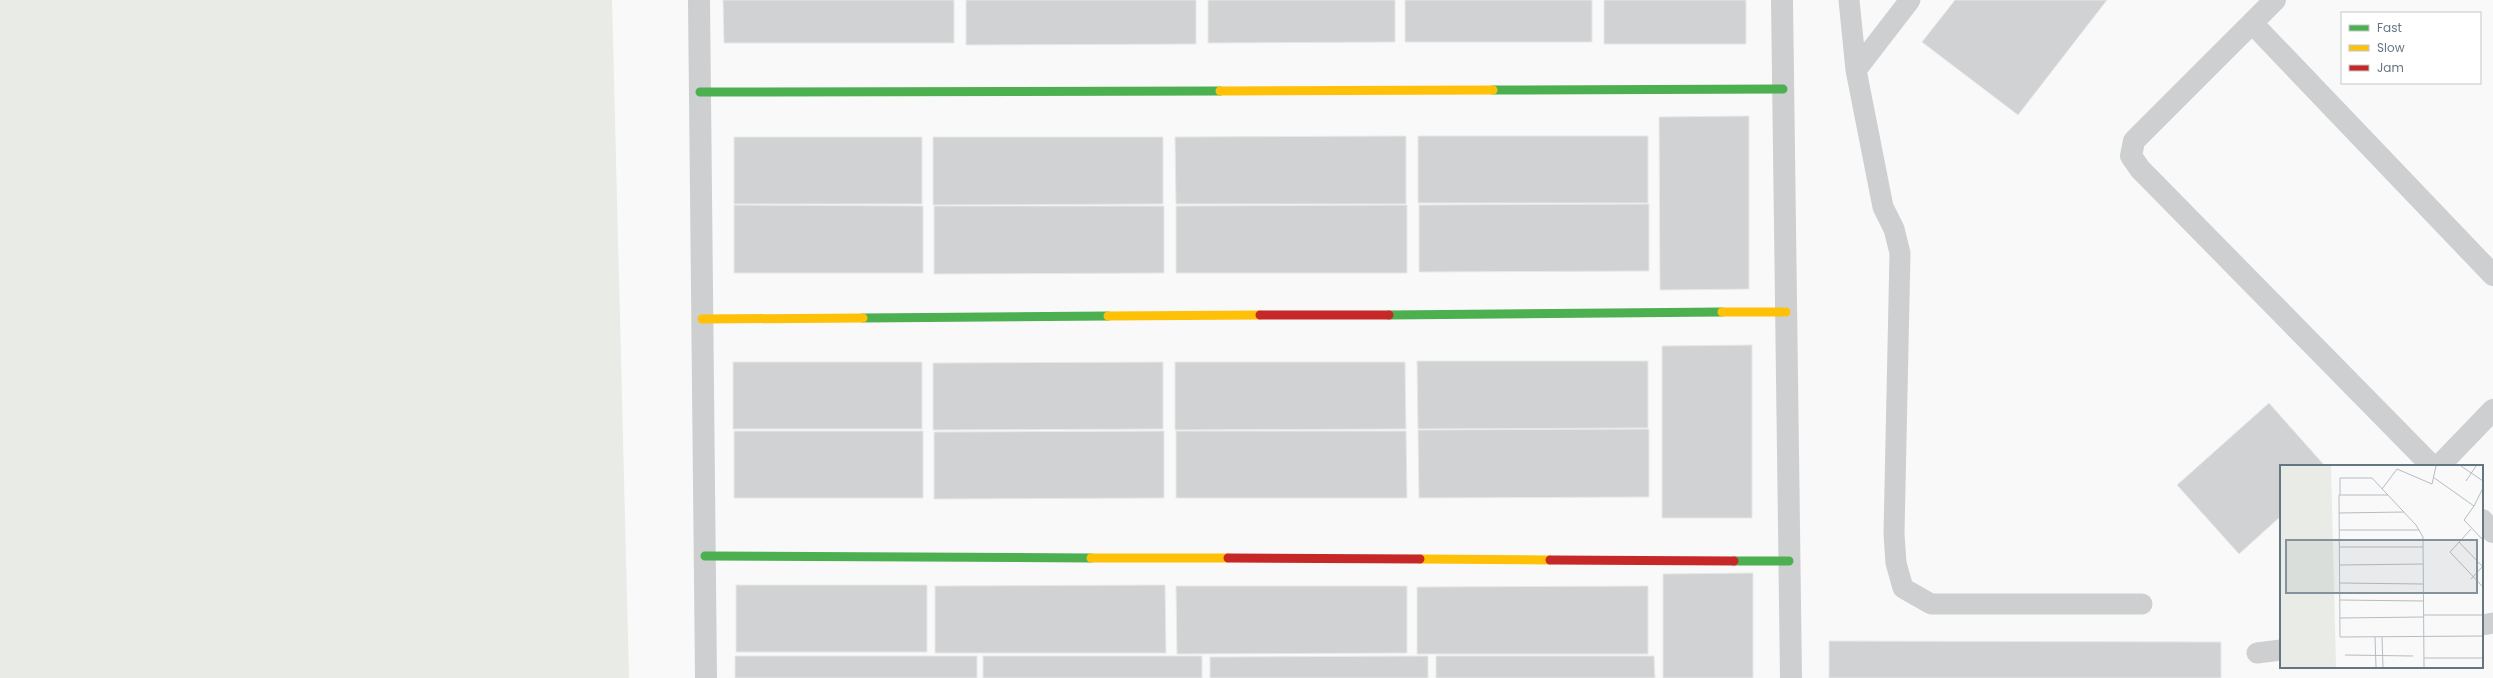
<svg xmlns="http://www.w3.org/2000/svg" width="2493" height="678" font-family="Poppins,sans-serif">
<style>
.green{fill:#e8ebe6}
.building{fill:#d0d2d3;stroke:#e8e8e8}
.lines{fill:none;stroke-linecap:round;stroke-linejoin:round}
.lane{stroke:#cecfd0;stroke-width:21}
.street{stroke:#cecfd0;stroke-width:22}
.fast{stroke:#4caf50;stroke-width:9}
.slow{stroke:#ffc107;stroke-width:9}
.jam{stroke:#c62828;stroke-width:9}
.inset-road{fill:none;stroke:#b5bdc3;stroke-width:1}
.view{fill:#84929c;fill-opacity:0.15;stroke:#84929c;stroke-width:2}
.inset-edge{fill:none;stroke:#657683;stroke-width:2}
</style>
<rect width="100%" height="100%" fill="#f9f9f9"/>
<path class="green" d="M 0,0 L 612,0 L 629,678 L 0,678 Z"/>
<path class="building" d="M 723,0 L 954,0 L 954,43 L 724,43 Z
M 966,0 L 1196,0 L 1196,44 L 966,45 Z
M 1208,0 L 1395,0 L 1395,42 L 1208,43 Z
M 1405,0 L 1592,0 L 1592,42 L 1405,42 Z
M 1604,0 L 1746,0 L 1746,44 L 1604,44 Z
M 1955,0 L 2107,0 L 2018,115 L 1922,42 Z
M 1749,116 L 1749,289 L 1660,290 L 1659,117 Z
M 1406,136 L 1406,204 L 1176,204 L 1175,137 Z
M 1418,136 L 1648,136 L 1648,203 L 1418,203 Z
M 734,137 L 922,137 L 922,204 L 734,204 Z
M 933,137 L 1163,137 L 1163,204 L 933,205 Z
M 1649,204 L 1649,271 L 1419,272 L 1419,205 Z
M 734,205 L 923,206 L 923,273 L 734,273 Z
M 1407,205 L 1407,273 L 1176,273 L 1176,206 Z
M 934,206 L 1164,206 L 1164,273 L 934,274 Z
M 1752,345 L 1752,518 L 1662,518 L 1662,346 Z
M 1417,361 L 1648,361 L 1648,428 L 1418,429 Z
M 733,362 L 922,362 L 922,429 L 733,429 Z
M 1163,362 L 1163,429 L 933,430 L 933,363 Z
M 1175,362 L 1405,362 L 1406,429 L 1175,430 Z
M 2269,403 L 2325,466 L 2281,466 L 2281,516 L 2239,554 L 2177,485 Z
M 1649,429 L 1649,497 L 1419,498 L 1418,430 Z
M 734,431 L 923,431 L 923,498 L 734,498 Z
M 1164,431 L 1164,498 L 934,499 L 934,432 Z
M 1176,431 L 1406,431 L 1407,498 L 1176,498 Z
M 1753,573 L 1753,678 L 1663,678 L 1663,574 Z
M 736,585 L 927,585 L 927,652 L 736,652 Z
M 1165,585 L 1166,653 L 935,653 L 935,586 Z
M 1176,586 L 1407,586 L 1407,653 L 1177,654 Z
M 1648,586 L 1648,654 L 1417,654 L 1417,587 Z
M 1829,641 L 2221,642 L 2221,678 L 1829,678 Z
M 735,656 L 977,656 L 977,678 L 735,678 Z
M 983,656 L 1202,656 L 1202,678 L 983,678 Z
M 1428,656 L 1428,678 L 1210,678 L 1210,657 Z
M 1436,656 L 1654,656 L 1655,678 L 1436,678 Z"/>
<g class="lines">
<path class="lane" d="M 1849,0 L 1856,70 L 1883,207 L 1894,229 L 1900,253 L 1894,534 L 1896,563 L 1903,588 L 1931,604 L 2142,604
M 1856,70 L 1910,0
M 2482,625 L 2493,623
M 2257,653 L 2281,650"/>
<path class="street" d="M 699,0 L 706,678
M 1782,0 L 1791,678
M 2275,0 L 2134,141 L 2131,156 L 2140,169 L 2432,466
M 2253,24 L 2493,275
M 2439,466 L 2493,410
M 2482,520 L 2493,532"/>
<path class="fast" d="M 1493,90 L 1783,89
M 700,92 L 1220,91
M 1389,315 L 1722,312
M 863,318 L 1108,316
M 705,556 L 1091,558
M 1734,561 L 1789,561"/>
<path class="slow" d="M 1220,91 L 1493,90
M 1722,312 L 1786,312
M 1108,316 L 1260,315
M 702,319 L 863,318
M 1091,558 L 1228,558
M 1420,559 L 1550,560"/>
<path class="jam" d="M 1260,315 L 1389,315
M 1228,558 L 1420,559
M 1550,560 L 1734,561"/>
</g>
<g transform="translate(2280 465)">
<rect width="203" height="203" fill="#f9f9f9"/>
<path d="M 0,1 L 51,1 L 56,202 L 0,202 Z" fill="#e8ebe6"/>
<path class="inset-road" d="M 181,1 L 203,16M 153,12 L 194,41 L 184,55 L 203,75M 186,16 L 196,1M 102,24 L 117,4 L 152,19 L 156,1M 60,30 L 60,13 L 92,13 L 136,60 L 143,72 L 144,202M 108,30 L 59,30 L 60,172 L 203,171M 194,41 L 203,23M 59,48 L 124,47M 191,64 L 170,87 L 203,122M 59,65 L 139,65M 179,77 L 203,102M 59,82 L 143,82M 60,100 L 143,99M 191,114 L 203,101M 60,118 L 143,119M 60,135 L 143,136M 144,150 L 203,150M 60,153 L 144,152M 95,172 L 96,202M 102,172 L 103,202M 65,190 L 133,191M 144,193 L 203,193"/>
<path class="view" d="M 6,75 L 197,75 L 197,128 L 6,128 Z"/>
<rect width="203" height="203" class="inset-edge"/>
</g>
<rect x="2341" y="12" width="140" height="72" fill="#ffffff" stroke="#c1c8cd"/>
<rect x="2349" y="25" width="20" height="6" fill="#4caf50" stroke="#c1c8cd"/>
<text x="2377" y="32" font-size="12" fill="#657683">Fast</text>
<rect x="2349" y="45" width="20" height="6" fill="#ffc107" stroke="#c1c8cd"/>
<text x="2377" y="52" font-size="12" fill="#657683">Slow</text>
<rect x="2349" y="65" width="20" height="6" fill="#c62828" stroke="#c1c8cd"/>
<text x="2377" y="72" font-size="12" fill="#657683">Jam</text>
</svg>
